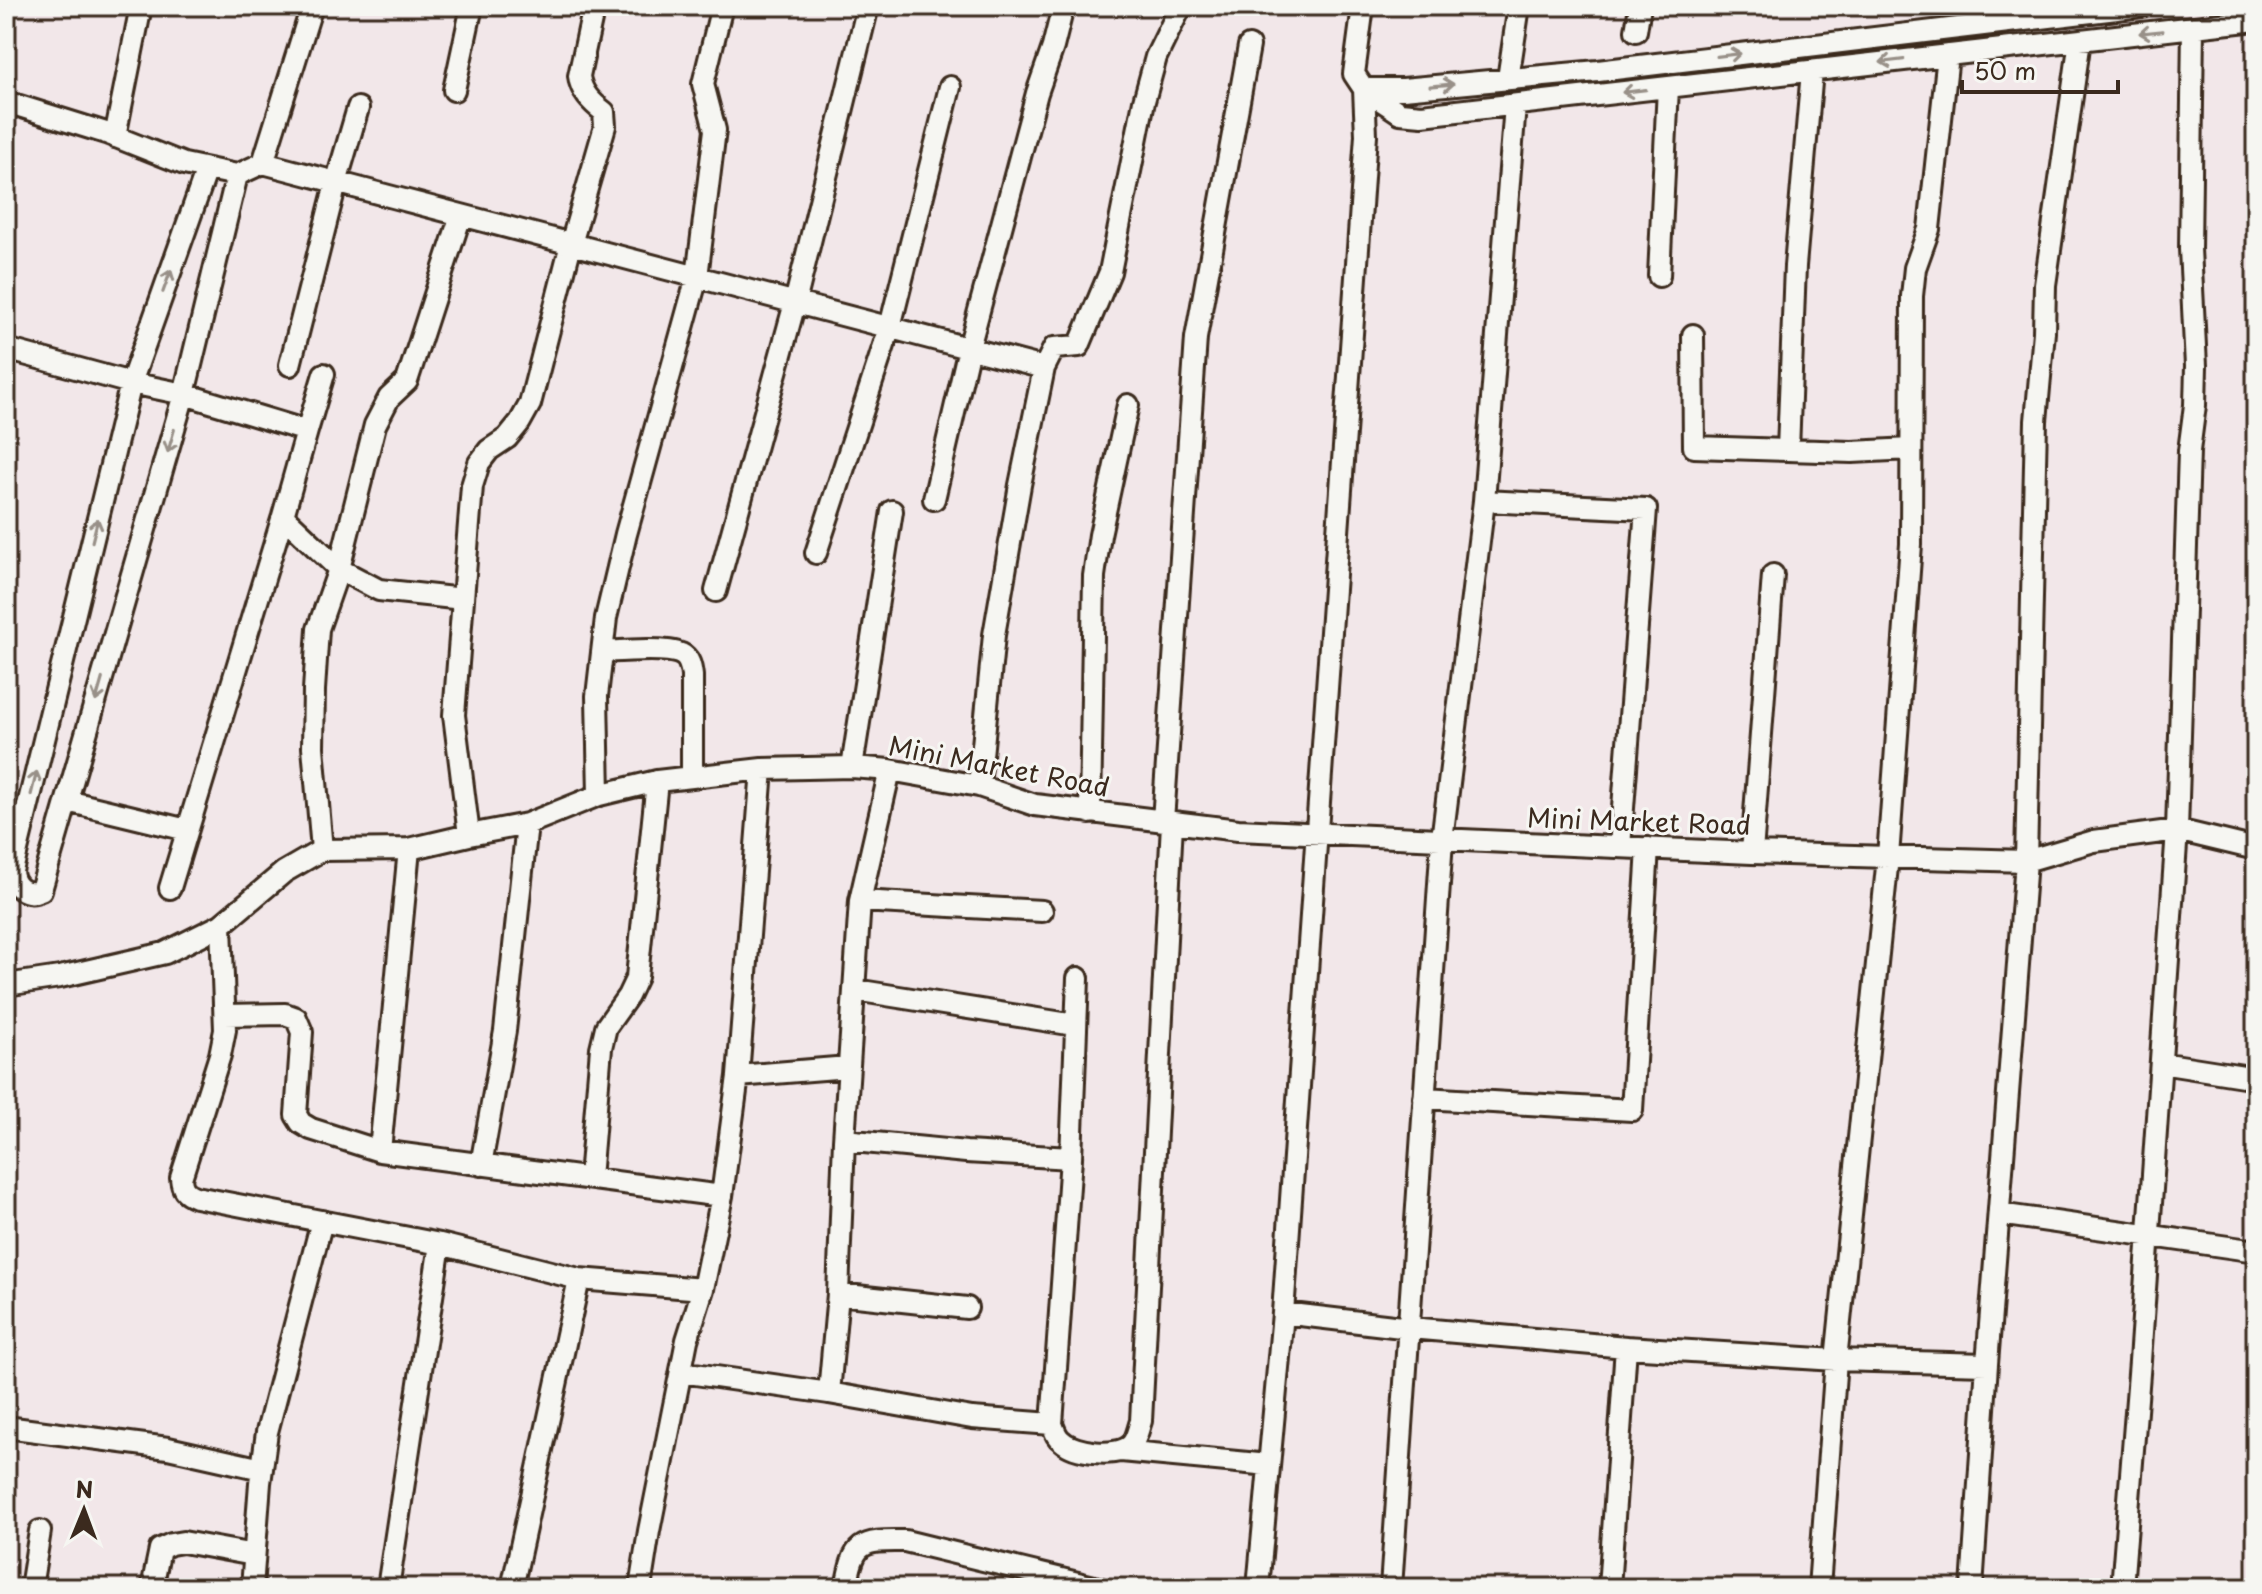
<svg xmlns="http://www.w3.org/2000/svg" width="2262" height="1594" font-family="'Playpen Sans',sans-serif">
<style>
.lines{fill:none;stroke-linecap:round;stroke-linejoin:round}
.minor-casing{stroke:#3b2a1e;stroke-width:26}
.minor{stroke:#f6f6f2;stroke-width:20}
.oneway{stroke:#989088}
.labels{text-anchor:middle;stroke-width:6;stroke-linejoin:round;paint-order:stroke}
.street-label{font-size:26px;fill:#3b2a1e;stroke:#f6f6f2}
</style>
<rect width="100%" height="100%" fill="#f2e7e9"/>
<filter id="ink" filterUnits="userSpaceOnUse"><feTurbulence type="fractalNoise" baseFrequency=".0125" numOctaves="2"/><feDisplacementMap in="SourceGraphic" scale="16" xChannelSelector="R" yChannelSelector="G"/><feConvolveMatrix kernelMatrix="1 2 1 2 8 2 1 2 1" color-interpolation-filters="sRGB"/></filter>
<g filter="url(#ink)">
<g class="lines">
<defs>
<path id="minor" d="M 1363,6 L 1354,74 L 1364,89 L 1400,113 L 1422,115 L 2256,20
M 1636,31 L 1640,6
M 1812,71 L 1795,266 L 1788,450 L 1852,452 L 1911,449
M 1508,79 L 1519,6
M 1364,89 L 1403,89 L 1598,71 L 2142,6
M 454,90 L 472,6
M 6,104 L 16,105 L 106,133 L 184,164 L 237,175 L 263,163 L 1044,368
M 115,137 L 141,6
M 263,163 L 312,6
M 207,169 L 131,383 L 12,871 C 13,887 26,897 41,890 L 184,394 L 237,175
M 1659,276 L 1668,87
M 1693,335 L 1694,447 L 1788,450
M 6,349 L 131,383 L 184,394 L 307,431 L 283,516 L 170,888
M 290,365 L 336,183 L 358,108
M 307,431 L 324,374
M 934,499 L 969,348 L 1037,93 L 1053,47 L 1061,15 L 1060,6
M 1484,501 L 1646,509 L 1620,847
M 283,516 L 339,569 L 379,590 L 463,599 L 454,715 L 469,835
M 816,553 L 890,327 L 950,87
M 716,591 L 795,303 L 868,6
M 463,599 L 472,486 L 479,463 L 489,450 L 507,438 L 520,422 L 530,404 L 571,244 L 605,126 L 604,112 C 591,102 581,92 579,76 L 594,6
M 602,652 C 619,651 667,647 681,654 C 690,658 691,668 692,676 L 692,777
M 852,767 L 892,511
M 979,786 L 994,635 L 1020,485 L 1044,368 L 1054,348 L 1079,346 L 1110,272 L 1144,101 L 1156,57 L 1181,6
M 599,795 L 597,696 L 606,618 L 626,534 L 697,277 L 715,130 L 703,84 L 722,6
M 67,801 L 187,830
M 1090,813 L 1094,576 L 1100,535 L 1128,405
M 1163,821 L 1196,338 L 1249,46
M 322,850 L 313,747 L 314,690 L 318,629 L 339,569 L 375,425 L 389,398 L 407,381 L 461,215
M 1752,853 L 1773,575
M 860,901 L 1042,911
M 221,925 L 225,1030 L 220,1055 L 181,1178 C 182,1189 185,1193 196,1197 L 440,1244 L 579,1279 L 703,1289
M 6,985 L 60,977 L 165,953 L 221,925 L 284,872 L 322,850 L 409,849 L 469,835 L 527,824 L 599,795 L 657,781 L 762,769 L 852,767 L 890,770 L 979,786 L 1035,805 L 1238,830 L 1752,853 L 2026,861 L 2094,841 L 2177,830 L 2256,849
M 855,990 L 1075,1025
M 225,1015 L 285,1014 L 296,1018 L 302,1032 L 296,1115 L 301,1123 L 311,1129 L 380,1151 L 722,1196
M 2161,1063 L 2256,1078
M 738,1076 L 848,1067
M 1424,1098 L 1632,1110 L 1648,848
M 844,1140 L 966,1152 L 1071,1158
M 380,1151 L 409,849
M 481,1165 L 505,1031 L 527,824
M 590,1178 L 601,1048 L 606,1027 L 628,996 L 637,977 L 657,781
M 1999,1214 L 2256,1251
M 838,1294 L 967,1308
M 1283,1313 L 1366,135 L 1364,89
M 1987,1364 L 2026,861 L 2036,421 L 2044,332 L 2045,285 L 2080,40
M 681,1372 L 829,1393 L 972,1418 L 1052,1424 C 1055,1431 1056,1437 1062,1441 C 1075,1453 1117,1458 1131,1445 C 1137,1439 1138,1429 1141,1421 L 1172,823
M 829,1393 L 838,1294 L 844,1140 L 860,901 L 890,770
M 1052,1424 L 1071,1158 L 1078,978
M 6,1427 L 168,1448 L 262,1469
M 1121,1451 L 1269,1465
M 31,1588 L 40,1531
M 152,1588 L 160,1549 L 171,1544 L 183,1542 L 254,1555
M 252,1588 L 260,1483 L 267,1432 L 322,1221
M 388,1588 L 440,1244
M 512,1588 L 579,1279
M 640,1588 L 649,1531 L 687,1340 L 703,1289 L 722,1196 L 738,1076 L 762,769
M 846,1588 C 854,1543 859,1540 905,1541 L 1098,1588
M 1258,1588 L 1283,1313 L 1410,1328 L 1626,1347
M 1391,1588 L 1442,840 L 1484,501 L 1515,105
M 1609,1588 L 1626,1347 L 1836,1360 L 1987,1364 L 1972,1588
M 1819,1588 L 1836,1360 L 1888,857 L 1911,544 L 1912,296 L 1915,268 L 1929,229 L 1948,55
M 2122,1588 L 2140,1361 L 2177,830 L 2189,451 L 2195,405 L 2196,366 L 2190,249 L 2193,27"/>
</defs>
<use href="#minor" class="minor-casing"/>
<use href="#minor" class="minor"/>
</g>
<defs><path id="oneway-shaft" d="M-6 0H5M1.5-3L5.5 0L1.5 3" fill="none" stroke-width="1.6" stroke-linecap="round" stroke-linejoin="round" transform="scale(2)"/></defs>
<g class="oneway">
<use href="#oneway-shaft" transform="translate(2151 32) rotate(174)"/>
<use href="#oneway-shaft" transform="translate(1729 55) rotate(-7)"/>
<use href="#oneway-shaft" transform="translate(1892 61) rotate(173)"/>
<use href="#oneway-shaft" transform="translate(1442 85) rotate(-5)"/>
<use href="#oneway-shaft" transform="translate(1634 91) rotate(173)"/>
<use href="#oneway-shaft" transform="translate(167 281) rotate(-70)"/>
<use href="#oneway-shaft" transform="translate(171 441) rotate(106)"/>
<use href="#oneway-shaft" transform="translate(95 530) rotate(-76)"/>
<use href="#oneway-shaft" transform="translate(99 690) rotate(106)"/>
<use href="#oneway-shaft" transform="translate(34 783) rotate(-76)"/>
</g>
</g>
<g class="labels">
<g class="street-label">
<text transform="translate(999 767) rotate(11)" y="9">Mini Market Road</text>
<text transform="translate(1639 822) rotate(2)" y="9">Mini Market Road</text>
</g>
</g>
<rect width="2262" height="1594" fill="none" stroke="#f6f6f2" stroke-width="32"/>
<rect x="16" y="16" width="2230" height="1562" fill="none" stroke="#3b2a1e" stroke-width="3" filter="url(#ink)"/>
<g transform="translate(84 1510) rotate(1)" stroke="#f6f6f2" stroke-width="6" paint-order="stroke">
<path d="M0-6L14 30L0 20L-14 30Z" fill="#3b2a1e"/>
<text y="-12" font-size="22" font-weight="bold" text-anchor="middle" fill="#3b2a1e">N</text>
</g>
<path d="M1962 80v12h156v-12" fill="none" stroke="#3b2a1e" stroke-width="4"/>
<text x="1974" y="80" font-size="24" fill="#3b2a1e" stroke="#f6f6f2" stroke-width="6" paint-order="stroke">50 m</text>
</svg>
